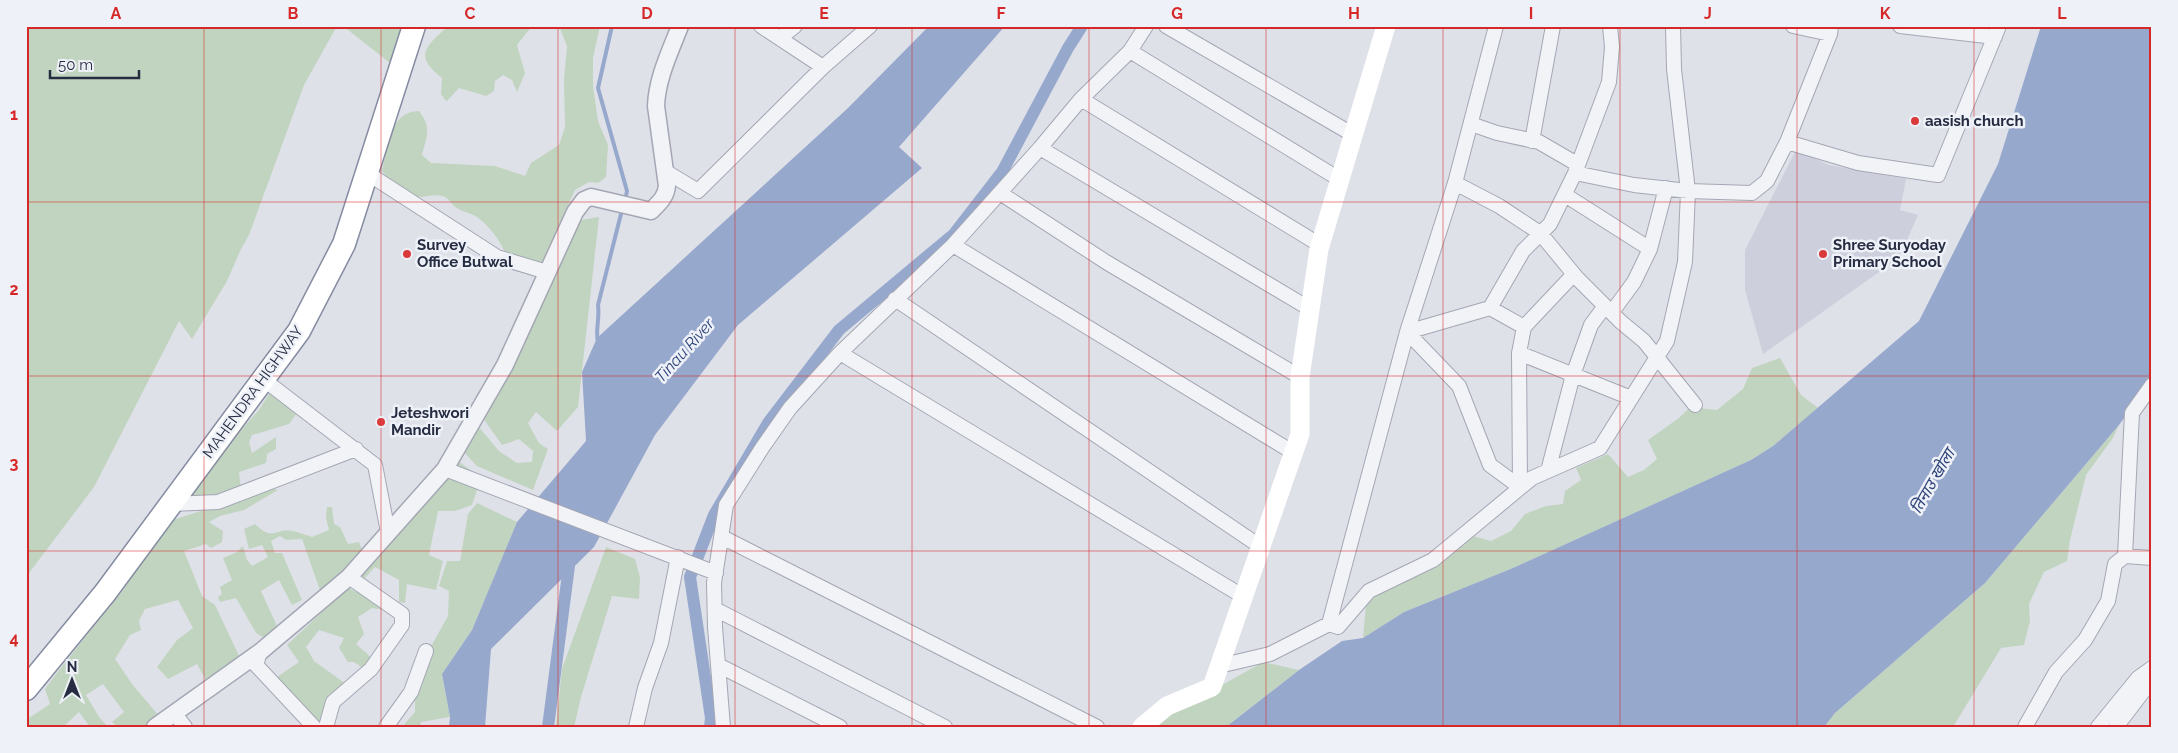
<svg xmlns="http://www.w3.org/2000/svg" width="2178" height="753" font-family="Raleway,'Noto Sans Devanagari',sans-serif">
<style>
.built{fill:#cdd0dc}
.green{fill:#c1d4bf}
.water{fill:#97a8cd}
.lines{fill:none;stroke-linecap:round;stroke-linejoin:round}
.stream{stroke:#97a8cd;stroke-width:4}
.canal{stroke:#97a8cd;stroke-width:12}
.minor-casing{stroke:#a4a7b4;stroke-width:16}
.tertiary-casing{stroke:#a4a7b4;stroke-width:19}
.trunk-casing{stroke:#858ca1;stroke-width:25}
.minor{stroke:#f2f3f7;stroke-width:14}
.tertiary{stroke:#f2f3f7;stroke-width:16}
.secondary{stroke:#fff;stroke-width:19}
.trunk{stroke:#fff;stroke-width:22}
.grid{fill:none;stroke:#d62828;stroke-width:1;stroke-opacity:0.55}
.poi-dot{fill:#da3a39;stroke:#eef1f7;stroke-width:2}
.labels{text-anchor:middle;stroke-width:5;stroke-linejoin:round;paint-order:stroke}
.poi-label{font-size:15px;font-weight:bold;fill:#262c42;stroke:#eef1f7;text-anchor:start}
.street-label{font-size:15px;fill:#262c42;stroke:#eef1f7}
.water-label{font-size:16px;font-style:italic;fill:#2d4379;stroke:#eef1f7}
.neatline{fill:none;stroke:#d62828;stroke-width:2}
.grid-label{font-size:16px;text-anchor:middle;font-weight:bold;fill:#d62828}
</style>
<rect width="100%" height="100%" fill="#dfe1e9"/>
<path class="built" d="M 1796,150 L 1829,165 L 1906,179 L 1900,210 L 1918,215 L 1899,258 L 1763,354 L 1745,290 L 1745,250 Z"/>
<path class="green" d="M 26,26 L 337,26 L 304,85 L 249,235 L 241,249 L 227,281 L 192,339 L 179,321 L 94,487 L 26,577 Z
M 343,26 L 402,26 L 390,63 Z
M 448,26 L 532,26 L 517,45 L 525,73 L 517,92 L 512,80 L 503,75 L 495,81 L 494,91 L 486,96 L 459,88 L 447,101 L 445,100 L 441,94 L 442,78 C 412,55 427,46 448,26 Z
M 559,26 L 600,26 L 593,58 L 593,86 L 598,121 L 608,145 L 606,177 L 598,183 L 589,182 L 575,190 L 541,264 L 504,251 C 501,241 485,221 475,216 C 469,212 462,212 457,208 C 451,205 449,197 442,196 C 434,194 427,197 419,197 C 402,197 391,182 382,171 C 388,148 389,111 419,111 C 432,128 427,135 422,155 L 431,163 L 495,166 L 525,176 L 531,163 L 559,145 L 565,127 L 564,80 L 567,46 Z
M 599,217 L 578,407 L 557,431 L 536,412 L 528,423 L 539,443 L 548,449 L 533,490 L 477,466 L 464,452 L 478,426 L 499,451 L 517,463 L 532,462 L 533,451 L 519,439 L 502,445 L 483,418 L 575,221 Z
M 1780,358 L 1801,395 L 1818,408 L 1773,446 L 1751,460 L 1513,568 L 1404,612 L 1363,638 L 1366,605 L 1383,589 L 1422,571 L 1473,536 L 1491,541 L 1511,531 L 1525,514 L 1546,506 L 1563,504 L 1565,491 L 1581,480 L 1576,468 L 1608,454 L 1628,477 L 1644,470 L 1657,459 L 1648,440 L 1679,418 L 1690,407 L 1717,410 L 1743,389 L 1752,368 Z
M 272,389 L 299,410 L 289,424 L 252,435 L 249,442 L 252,453 L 276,437 L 276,449 L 267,454 L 266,463 L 239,472 L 241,490 L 202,500 L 190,495 L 233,439 L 259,410 Z
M 2119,425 L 2113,438 L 2086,475 L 2070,540 L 2067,561 L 2044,572 L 2029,604 L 2030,621 L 2024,645 L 2001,648 L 1953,727 L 1824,727 L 1835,713 L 1985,583 Z
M 458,461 L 481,478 L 472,505 L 455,511 L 438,511 L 429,555 L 443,561 L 436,590 L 407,584 L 405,603 L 399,602 L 399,580 L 375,567 L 363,580 L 358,574 Z
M 270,488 L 278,490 L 244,510 L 220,516 L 209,522 L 223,531 L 222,542 L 211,548 L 206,544 L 184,551 L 202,596 L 215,605 L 240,658 L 207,682 L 197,664 L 168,679 L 157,667 L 177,640 L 193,628 L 178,600 L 145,609 L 139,621 L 141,630 L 130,635 L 115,659 L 132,684 L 159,716 L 144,727 L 118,727 L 112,722 L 124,712 L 103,684 L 86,695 L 99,717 L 108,727 L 90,727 L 79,712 L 63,727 L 26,727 L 26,720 L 50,704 L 45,689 L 63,665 L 124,589 L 167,522 Z
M 477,503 L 517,522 L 472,630 L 442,674 L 450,717 L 421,722 L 420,727 L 402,727 L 415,712 L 415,696 L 429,650 L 448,616 L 449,591 L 439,586 L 447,561 L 460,561 L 468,514 Z
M 327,507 L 332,507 L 334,524 L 340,527 L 348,544 L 359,542 L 364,555 L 321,593 L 302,539 L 286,540 L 280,536 L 271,541 L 275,553 L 282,553 L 302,600 L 292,605 L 279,580 L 261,591 L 277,626 L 266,639 L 256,633 L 236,598 L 220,602 L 218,597 L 222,594 L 220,587 L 232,580 L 223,558 L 237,552 L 243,546 L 247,560 L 252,566 L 268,557 L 262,545 L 249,549 L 244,529 L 255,524 C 273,542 275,528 292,531 C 299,532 305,535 312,537 L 329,530 L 326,518 Z
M 606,547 L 635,559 L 640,577 L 639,599 L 612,596 L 581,697 L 574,727 L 556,727 L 562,669 Z
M 348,588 L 376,601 L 386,610 L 372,608 L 358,617 L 364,634 L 356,644 L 372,658 L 363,668 L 354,662 L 348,662 L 339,648 L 344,638 L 319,630 L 306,647 L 314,661 L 346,684 L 328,695 L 322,724 L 293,697 L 277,677 L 299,662 L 287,645 Z
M 1263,662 L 1299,670 L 1226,727 L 1148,727 Z"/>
<path class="water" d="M 929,26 L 1005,26 L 899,147 L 922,168 L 738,325 L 655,435 L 594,547 L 491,649 L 485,727 L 449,727 L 450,717 L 442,674 L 472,630 L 517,522 L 586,441 L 582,372 L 597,338 L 848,108 Z
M 2041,26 L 2152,26 L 2152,380 L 2119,425 L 1985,583 L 1835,713 L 1824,727 L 1226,727 L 1299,670 L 1342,641 L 1363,638 L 1404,612 L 1513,568 L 1751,460 L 1773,446 L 1919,321 L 1998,164 Z"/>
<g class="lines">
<path class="stream" d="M 612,26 L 598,88 L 627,191 L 625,200
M 598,342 C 595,332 600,317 598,305 L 622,210"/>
<path class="canal" d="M 548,727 L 569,566 L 566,558
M 710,727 L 711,718 L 690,577 L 714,515 L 768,423 L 839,330 L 954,234 L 1002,172 L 1068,48 L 1082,26"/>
<defs>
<path id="minor" d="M 761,26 L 823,67
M 1166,26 L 1352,134
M 1793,26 L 1830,34
M 1900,26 L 1995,37
M 780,38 L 795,26
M 1130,51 L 1339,179
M 1081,99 L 1320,245
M 1471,124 L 1497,133 L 1539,142 L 1577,164
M 1532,141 L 1553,26
M 1787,142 L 1858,163 L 1938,175 L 1999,26
M 1040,148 L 1310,309
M 665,171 L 698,191 L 823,67 L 870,26
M 367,173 L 497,257 L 547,272
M 1575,173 L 1634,185 L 1688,191 L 1752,193 L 1767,181 L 1787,142 L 1830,34 L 1831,26
M 1455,183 L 1499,206 L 1540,233 L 1577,278 L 1621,322 L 1644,341 L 1695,405
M 1000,193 L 1106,262 L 1300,377
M 1565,195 L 1650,249
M 953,245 L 1294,453
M 895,299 L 1261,547
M 1490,308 L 1524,327
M 1612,312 L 1634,282 L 1650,249 L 1666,188
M 1407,332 L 1490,308 L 1523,251 L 1550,224 L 1575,173 L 1609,82 L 1612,47 L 1610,26
M 1407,332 L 1459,386 L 1490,465 L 1520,487
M 840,353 L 1244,597
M 1519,353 L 1631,398
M 263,379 L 375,465 L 388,532
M 445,469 L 716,573
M 1548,471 L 1573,375 L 1591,325 L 1605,306
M 1520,487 L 1519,353 L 1524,327 L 1574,274
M 171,504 L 218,502 L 356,449
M 722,537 L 1097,727
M 2125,556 L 2152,558
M 715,609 L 945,727
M 1329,624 L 1407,332 L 1455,183 L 1496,26
M 260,652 L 256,665 L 314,727
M 718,665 L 840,727
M 1219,666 L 1270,654 L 1329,624 L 1338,627 L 1369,591 L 1433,560 L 1532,478 L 1600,448 L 1667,341 L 1685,262 L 1688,191 L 1674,69 L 1673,26
M 175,714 L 185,727
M 326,727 L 333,702 L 371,669 L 402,625 L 402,614 L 349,577
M 386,727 L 411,692 L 426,651
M 636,727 L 645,688 L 661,643 L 678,557
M 723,727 L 715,627 L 714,583 L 726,505 L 762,448 L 790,408 L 840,353 L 953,245 L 1040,148 L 1081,99 L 1130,51 L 1146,26
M 2025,727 L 2056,672 L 2085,640 L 2108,601 L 2115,564 L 2125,556 L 2132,413 L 2152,385
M 2098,727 L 2138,678 L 2152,668
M 2116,727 L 2152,680"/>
<path id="tertiary" d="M 155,727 L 260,652 L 349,577 L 445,469 L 505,365 L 575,212 L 584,200 L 591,197 L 651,211 C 659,203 666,197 667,186 L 656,106 C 657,78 670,52 680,26"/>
<path id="trunk" d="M 26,689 L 105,593 L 299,331 L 344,244 L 414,26"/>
</defs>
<use href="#minor" class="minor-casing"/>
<use href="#tertiary" class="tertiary-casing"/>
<use href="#trunk" class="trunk-casing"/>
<use href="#minor" class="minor"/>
<use href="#tertiary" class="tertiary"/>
<path class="secondary" d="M 1142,727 L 1167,706 L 1212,687 L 1300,434 L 1300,377 L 1319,249 L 1386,26"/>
<use href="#trunk" class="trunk"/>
</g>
<path class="grid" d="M 204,26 L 204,727M 381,26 L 381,727M 558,26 L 558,727M 735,26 L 735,727M 912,26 L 912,727M 1089,26 L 1089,727M 1266,26 L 1266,727M 1443,26 L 1443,727M 1620,26 L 1620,727M 1797,26 L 1797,727M 1974,26 L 1974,727M 26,202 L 2152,202M 26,376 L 2152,376M 26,551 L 2152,551"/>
<g class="poi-dot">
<circle cx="1915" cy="121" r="5"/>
<circle cx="407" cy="254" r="5"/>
<circle cx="1823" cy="254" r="5"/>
<circle cx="381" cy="422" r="5"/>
</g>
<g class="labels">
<g class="poi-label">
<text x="1925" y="126">aasish church</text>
<text x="417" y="250">Survey<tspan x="417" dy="17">Office Butwal</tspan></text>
<text x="1833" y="250">Shree Suryoday<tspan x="1833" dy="17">Primary School</tspan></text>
<text x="391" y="418">Jeteshwori<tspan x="391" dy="17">Mandir</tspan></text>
</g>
<g class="street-label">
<text transform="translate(253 392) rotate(-54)" y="5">MAHENDRA HIGHWAY</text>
</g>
<g class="water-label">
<text transform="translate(684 350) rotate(-48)" y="6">Tinau River</text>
<text transform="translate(1932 481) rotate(-60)" y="6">तिनाउ खोला</text>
</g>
</g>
<rect width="2178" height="753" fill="none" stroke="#eef1f7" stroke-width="55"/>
<g transform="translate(72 680)" stroke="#eef1f7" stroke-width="4" paint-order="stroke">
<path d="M0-4L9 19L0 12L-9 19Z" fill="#262c42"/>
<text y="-8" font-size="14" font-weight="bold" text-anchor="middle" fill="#262c42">N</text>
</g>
<path d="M50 70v8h89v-8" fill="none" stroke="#262c42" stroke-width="2.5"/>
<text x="58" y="70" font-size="15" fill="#262c42" stroke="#eef1f7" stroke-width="4" paint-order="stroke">50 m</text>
<rect x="28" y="28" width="2122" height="698" class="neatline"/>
<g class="grid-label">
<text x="116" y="19">A</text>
<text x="293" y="19">B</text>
<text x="470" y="19">C</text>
<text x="647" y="19">D</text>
<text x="824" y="19">E</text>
<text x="1001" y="19">F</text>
<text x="1177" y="19">G</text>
<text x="1354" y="19">H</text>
<text x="1531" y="19">I</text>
<text x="1708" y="19">J</text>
<text x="1885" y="19">K</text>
<text x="2062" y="19">L</text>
<text x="14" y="120">1</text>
<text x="14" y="295">2</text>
<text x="14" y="469">3</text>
<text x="14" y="644">4</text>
</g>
</svg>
